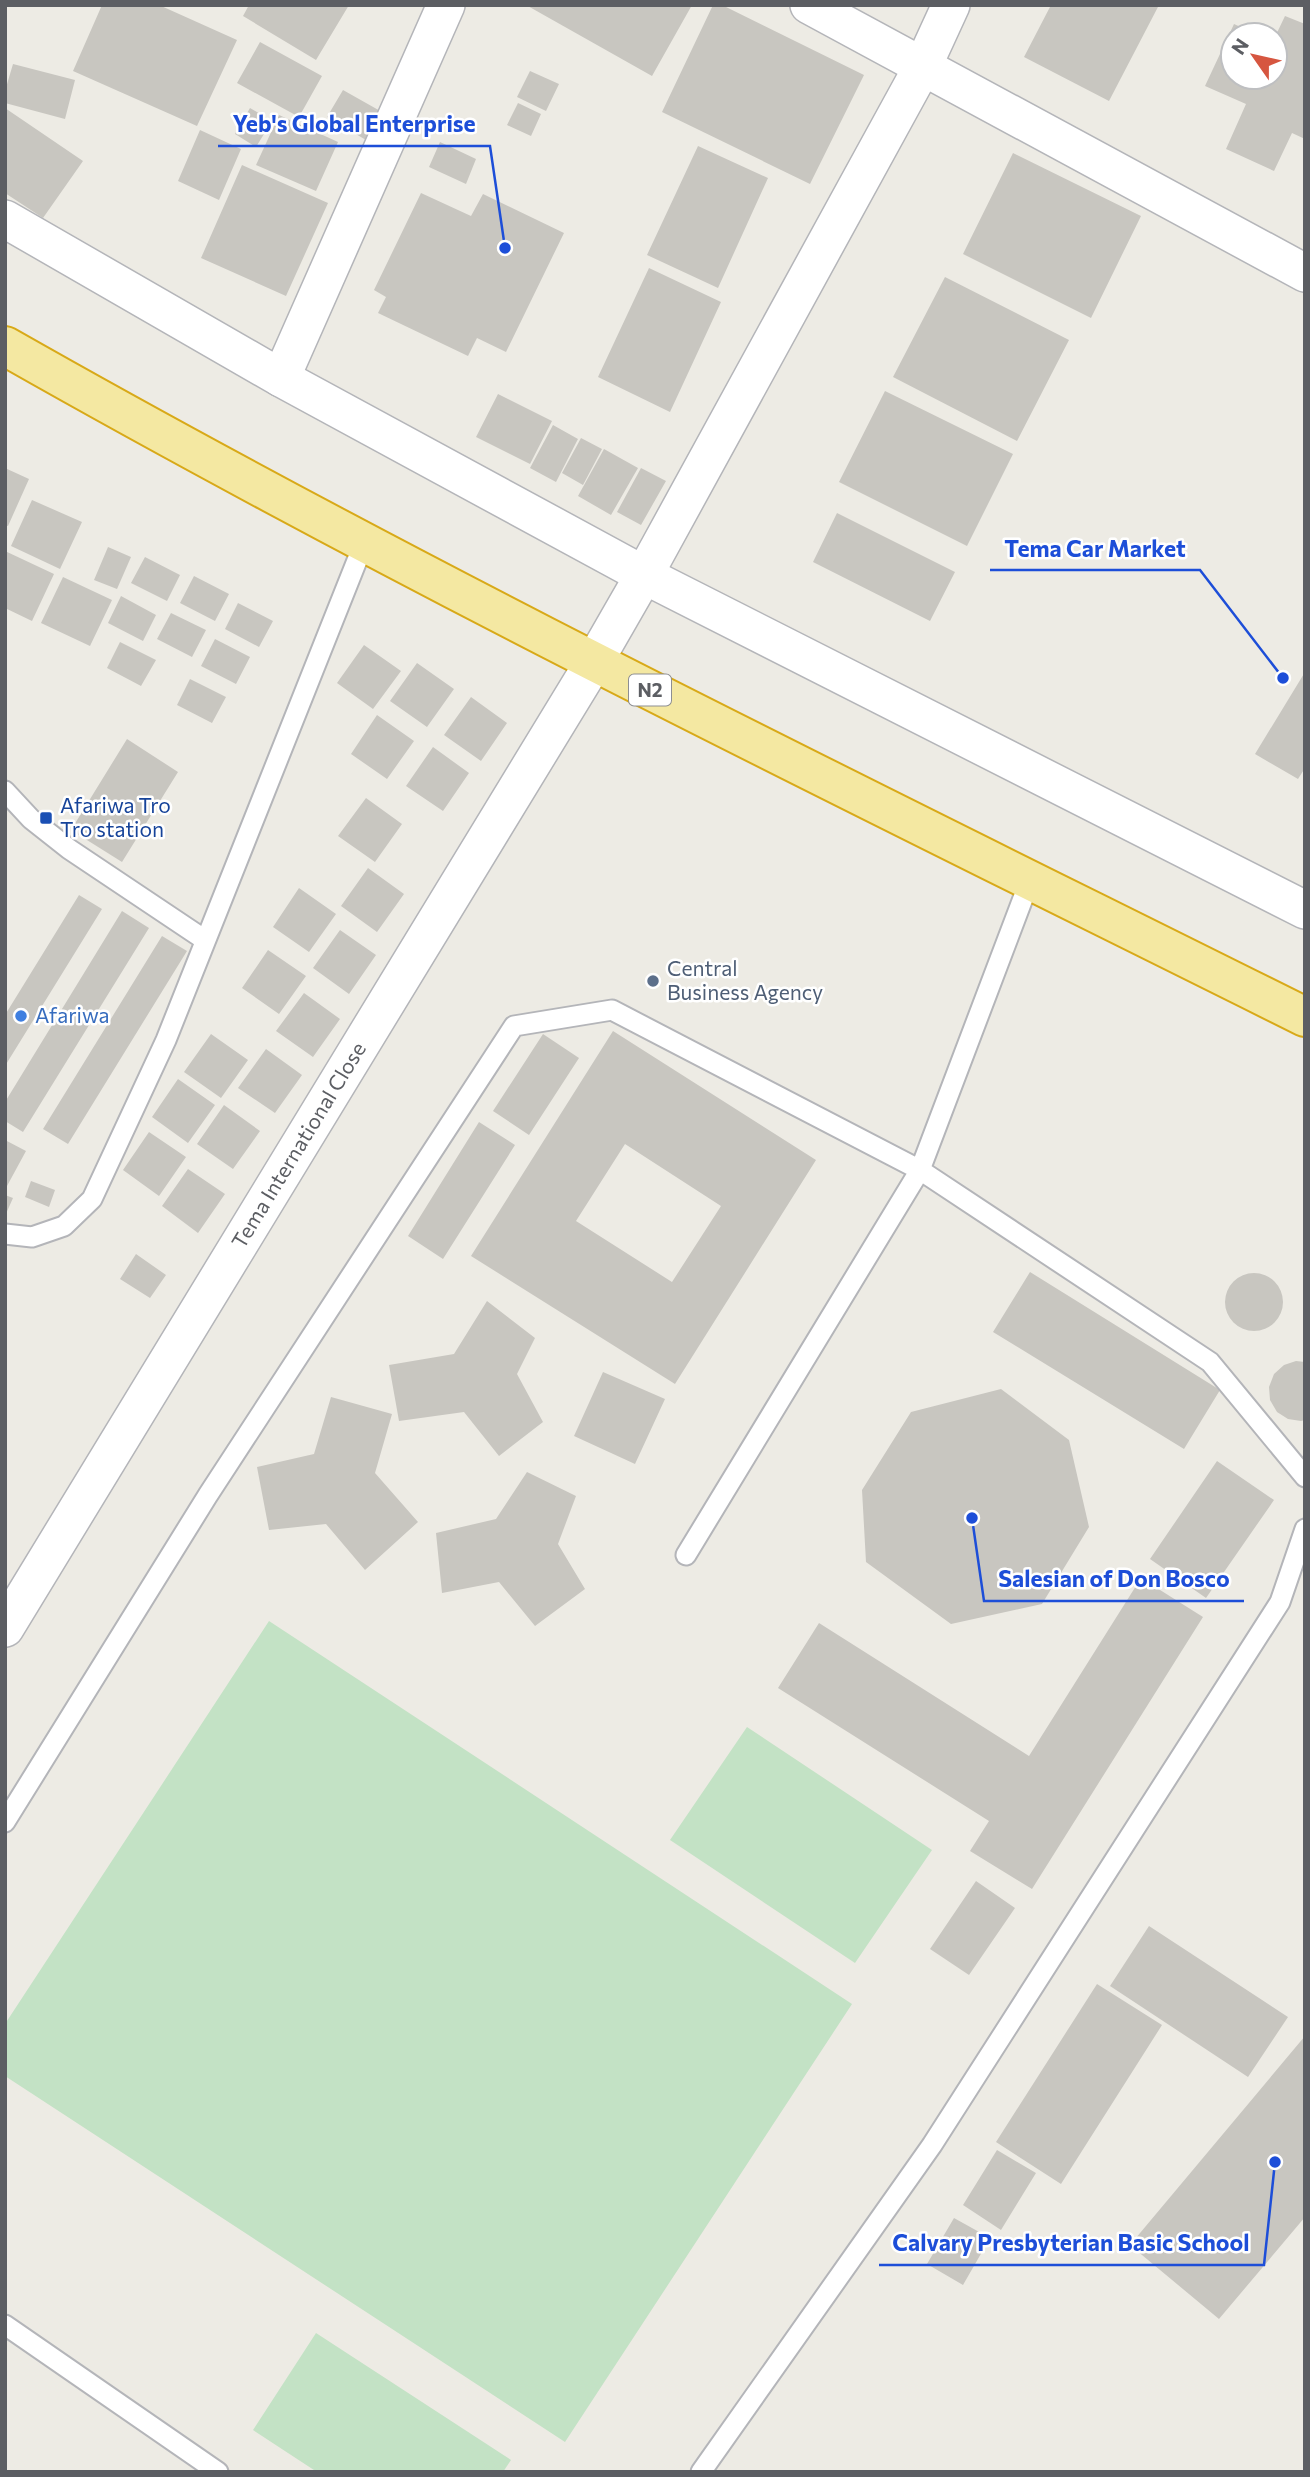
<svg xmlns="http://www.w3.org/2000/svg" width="1310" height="2477" font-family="Commissioner,sans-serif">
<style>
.green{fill:#c3e2c5}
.building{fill:#c8c6c0;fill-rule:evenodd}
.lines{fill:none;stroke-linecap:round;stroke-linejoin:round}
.service-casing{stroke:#b4b5b9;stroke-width:23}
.minor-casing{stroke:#b4b5b9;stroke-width:40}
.trunk-casing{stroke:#d8a918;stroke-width:42}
.service{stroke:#fff;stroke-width:19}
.minor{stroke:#fff;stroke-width:37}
.trunk{stroke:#f4e8a2;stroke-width:38}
.transit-dot{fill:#1a4fb4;stroke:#fff;stroke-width:2.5}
.service-dot{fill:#5c6f8a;stroke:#fff;stroke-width:2.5}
.shop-dot{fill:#3f7fe0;stroke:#fff;stroke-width:2.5}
.labels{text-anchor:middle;stroke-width:5;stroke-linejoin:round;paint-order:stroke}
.shield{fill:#fff;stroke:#8d8e92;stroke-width:2}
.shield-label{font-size:19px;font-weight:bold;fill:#5c5e63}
.transit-label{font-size:21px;fill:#164399;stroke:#fff;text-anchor:start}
.service-label{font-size:21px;fill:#4e5e75;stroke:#fff;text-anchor:start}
.shop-label{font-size:21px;fill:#366cbe;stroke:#fff;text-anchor:start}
.street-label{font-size:21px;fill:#5c5e63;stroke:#fff}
.leader{fill:none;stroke:#1d4ed8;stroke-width:2.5}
.callout-dot{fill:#1d4ed8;stroke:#fff;stroke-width:2.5}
.callout-label{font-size:23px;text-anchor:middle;font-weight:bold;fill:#1d4ed8;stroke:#fff;stroke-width:5;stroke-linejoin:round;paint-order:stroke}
</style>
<rect width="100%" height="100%" fill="#edebe4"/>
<path class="green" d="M 269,1621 L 852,2004 L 565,2442 L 5,2076 L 5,2024 Z
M 747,1727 L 932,1850 L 855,1963 L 670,1840 Z
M 316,2333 L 511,2460 L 503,2472 L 317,2472 L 253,2430 Z"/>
<path class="building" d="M 102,5 L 159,5 L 237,40 L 197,126 L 73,71 Z
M 249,5 L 349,5 L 316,60 L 243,16 Z
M 526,5 L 692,5 L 652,76 Z
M 713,5 L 722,5 L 864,75 L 810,184 L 662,112 Z
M 1051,5 L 1159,5 L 1109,101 L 1024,57 Z
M 1285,16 L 1305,24 L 1305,139 L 1292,133 L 1274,171 L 1226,149 L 1246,104 L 1205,86 L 1234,24 L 1258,35 L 1233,35 L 1233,77 L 1275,77 L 1275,37 Z
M 260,42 L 322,76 L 299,117 L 237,83 Z
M 13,64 L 75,80 L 65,119 L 5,103 L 5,91 Z
M 530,71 L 559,84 L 546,111 L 517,97 Z
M 343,90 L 382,112 L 366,140 L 327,117 Z
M 518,103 L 541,114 L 531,136 L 507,125 Z
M 5,108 L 83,161 L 43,218 L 5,193 Z
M 250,108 L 272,121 L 256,147 L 235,134 Z
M 279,115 L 338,142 L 316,191 L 256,165 Z
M 200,130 L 241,149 L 219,200 L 178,181 Z
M 440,142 L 476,159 L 466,184 L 429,167 Z
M 698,146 L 768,178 L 718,288 L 647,255 Z
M 1013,153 L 1141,216 L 1091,318 L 963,254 Z
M 242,165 L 328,203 L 286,296 L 201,258 Z
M 421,193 L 471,216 L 483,194 L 564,233 L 506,352 L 477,338 L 468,356 L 378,313 L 386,297 L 374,290 Z
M 649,268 L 721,302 L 670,412 L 598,377 Z
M 945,277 L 1069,340 L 1017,441 L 893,377 Z
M 885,391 L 1013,454 L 967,546 L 839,482 Z
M 498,394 L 552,421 L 530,464 L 476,437 Z
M 553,425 L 578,439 L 556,482 L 530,468 Z
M 581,438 L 602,449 L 583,485 L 562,473 Z
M 604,449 L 638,468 L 611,515 L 578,496 Z
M 5,468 L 29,479 L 8,526 L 5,525 Z
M 641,468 L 666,481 L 641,525 L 617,512 Z
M 32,500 L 82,522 L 60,569 L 11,546 Z
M 837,513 L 955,572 L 930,621 L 813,562 Z
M 108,547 L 131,557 L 117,589 L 94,580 Z
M 5,551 L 54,574 L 32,621 L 5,608 Z
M 145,557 L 180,575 L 167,601 L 131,583 Z
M 194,576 L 229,594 L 215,621 L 180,603 Z
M 63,577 L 112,600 L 90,646 L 41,623 Z
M 121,596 L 156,615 L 143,641 L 108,623 Z
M 238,603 L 273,621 L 259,647 L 225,629 Z
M 171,613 L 206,630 L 192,657 L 157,639 Z
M 215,639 L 250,657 L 236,684 L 201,666 Z
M 120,642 L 156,660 L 141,686 L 107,668 Z
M 364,645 L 401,671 L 373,709 L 337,683 Z
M 417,663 L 454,689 L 427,727 L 390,701 Z
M 1305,672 L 1305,768 L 1298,779 L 1255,754 Z
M 190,679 L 226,697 L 212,723 L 177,705 Z
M 471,697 L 507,723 L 481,761 L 444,735 Z
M 377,715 L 414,741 L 387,779 L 351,754 Z
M 127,739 L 178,772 L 122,862 L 71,830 Z
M 433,747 L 469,773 L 443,811 L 406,786 Z
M 366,798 L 402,824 L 375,862 L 338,836 Z
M 368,868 L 404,894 L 377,932 L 341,906 Z
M 299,888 L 336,914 L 309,952 L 273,927 Z
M 79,895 L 102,909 L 5,1066 L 5,1015 Z
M 122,911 L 149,928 L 23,1132 L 5,1121 L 5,1102 Z
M 340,930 L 376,955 L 349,994 L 313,968 Z
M 162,936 L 187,951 L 68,1144 L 43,1129 Z
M 268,950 L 306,976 L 279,1014 L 242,988 Z
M 304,993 L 340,1019 L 313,1057 L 276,1031 Z
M 613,1031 L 816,1160 L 675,1384 L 471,1256 ZM 625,1144 L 721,1206 L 672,1282 L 576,1221 Z
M 211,1034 L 248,1060 L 221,1098 L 184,1072 Z
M 543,1034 L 579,1058 L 529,1135 L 493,1111 Z
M 266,1049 L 302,1075 L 275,1113 L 238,1088 Z
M 178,1079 L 215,1105 L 188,1143 L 152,1117 Z
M 224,1105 L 260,1131 L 233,1169 L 197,1144 Z
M 479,1122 L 515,1145 L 443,1259 L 408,1236 Z
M 149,1132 L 186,1157 L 159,1196 L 123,1170 Z
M 5,1140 L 26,1151 L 7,1186 L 5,1185 Z
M 188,1169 L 225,1194 L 198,1233 L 162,1206 Z
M 31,1181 L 55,1190 L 49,1207 L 25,1197 Z
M 5,1195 L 13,1198 L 5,1216 Z
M 136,1254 L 166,1275 L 150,1298 L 120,1279 Z
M 1030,1272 L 1220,1390 L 1184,1449 L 993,1332 Z
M1225 1302a29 29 0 1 1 58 0a29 29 0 1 1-58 0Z
M 487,1301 L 535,1338 L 517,1374 L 543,1422 L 499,1456 L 464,1412 L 399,1421 L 389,1365 L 454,1354 Z
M 1296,1361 L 1305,1362 L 1305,1420 L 1301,1421 L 1288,1419 L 1277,1412 L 1270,1400 L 1269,1387 L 1274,1374 L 1284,1365 Z
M 603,1372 L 665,1399 L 635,1464 L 574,1436 Z
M 1001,1389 L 1069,1440 L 1089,1527 L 1042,1604 L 951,1624 L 866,1562 L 862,1490 L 911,1412 Z
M 331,1397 L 392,1414 L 375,1473 L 418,1522 L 365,1570 L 326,1524 L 269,1530 L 257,1467 L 314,1454 Z
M 1217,1461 L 1274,1500 L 1206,1598 L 1150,1559 Z
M 527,1472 L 576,1496 L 558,1544 L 585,1589 L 535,1626 L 499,1582 L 442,1593 L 436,1533 L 496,1519 Z
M 1141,1578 L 1203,1617 L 1032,1889 L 970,1851 L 989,1821 L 778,1688 L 819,1623 L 1029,1756 Z
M 976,1881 L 1015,1908 L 969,1975 L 930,1949 Z
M 1149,1926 L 1288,2017 L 1248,2077 L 1110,1986 Z
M 1097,1984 L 1162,2025 L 1061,2184 L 996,2142 Z
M 1305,2036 L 1305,2217 L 1219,2319 L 1130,2245 Z
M 997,2150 L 1036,2173 L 1001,2230 L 963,2205 Z
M 954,2218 L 990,2238 L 963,2285 L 927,2264 Z"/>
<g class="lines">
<defs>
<path id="service" d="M 5,791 L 31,819 L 69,849 L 205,940
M 5,1234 L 32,1237 L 64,1226 L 92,1199 L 166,1040 L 364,543
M 686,1555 L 920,1170 L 1030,880
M 5,1822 L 208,1495 L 514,1026 L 612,1010 L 920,1170 L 1210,1362 L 1305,1477
M 5,2325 L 218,2472
M 701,2472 L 932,2145 L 1280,1602 L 1305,1529"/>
<g id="minor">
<path d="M 809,5 L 1305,273"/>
<path d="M 5,219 L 281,378 L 446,5"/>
<path d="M 281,378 L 644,575 L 923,66 L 951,5"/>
<path id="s1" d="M 5,1628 L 594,662 L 644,575 L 1305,910"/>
</g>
<path id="trunk" d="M 5,346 C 429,587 868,799 1305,1017"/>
</defs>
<use href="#service" class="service-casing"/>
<use href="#minor" class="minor-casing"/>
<use href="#trunk" class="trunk-casing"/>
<use href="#service" class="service"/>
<use href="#minor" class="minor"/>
<use href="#trunk" class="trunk"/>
</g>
<rect class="transit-dot" x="39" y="811" width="14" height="14" rx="3.5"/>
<circle class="service-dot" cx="653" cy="981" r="7"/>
<circle class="shop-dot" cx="21" cy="1016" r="7"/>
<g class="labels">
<rect class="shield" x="629" y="674.5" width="42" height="31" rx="5"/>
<g class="shield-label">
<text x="650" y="697">N2</text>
</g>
<g class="transit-label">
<text x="60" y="813">Afariwa Tro<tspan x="60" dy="24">Tro station</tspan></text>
</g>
<g class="service-label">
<text x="667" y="976">Central<tspan x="667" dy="24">Business Agency</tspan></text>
</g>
<g class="shop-label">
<text x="35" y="1023">Afariwa</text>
</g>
<g class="street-label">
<text dy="7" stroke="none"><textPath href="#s1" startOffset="565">Tema International Close</textPath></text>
</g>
</g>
<path class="leader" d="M505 248L490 146H218M1283 678L1200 570H990M972 1518L984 1601H1244M1275 2162L1264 2265H879"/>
<g class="callout-dot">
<circle cx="505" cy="248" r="7"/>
<circle cx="1283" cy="678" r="7"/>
<circle cx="972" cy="1518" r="7"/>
<circle cx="1275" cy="2162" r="7"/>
</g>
<g class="callout-label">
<text x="354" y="132">Yeb's Global Enterprise</text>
<text x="1095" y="557">Tema Car Market</text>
<text x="1114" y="1587">Salesian of Don Bosco</text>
<text x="1071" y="2251">Calvary Presbyterian Basic School</text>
</g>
<rect width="1310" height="2477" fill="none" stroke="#5c5e63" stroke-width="14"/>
<g transform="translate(1254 56) rotate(304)"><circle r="33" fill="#ffffff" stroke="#bebfc1" stroke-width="2"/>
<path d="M0-5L12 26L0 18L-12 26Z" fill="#d65640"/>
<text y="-10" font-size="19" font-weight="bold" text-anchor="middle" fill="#5c5e63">N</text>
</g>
</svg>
